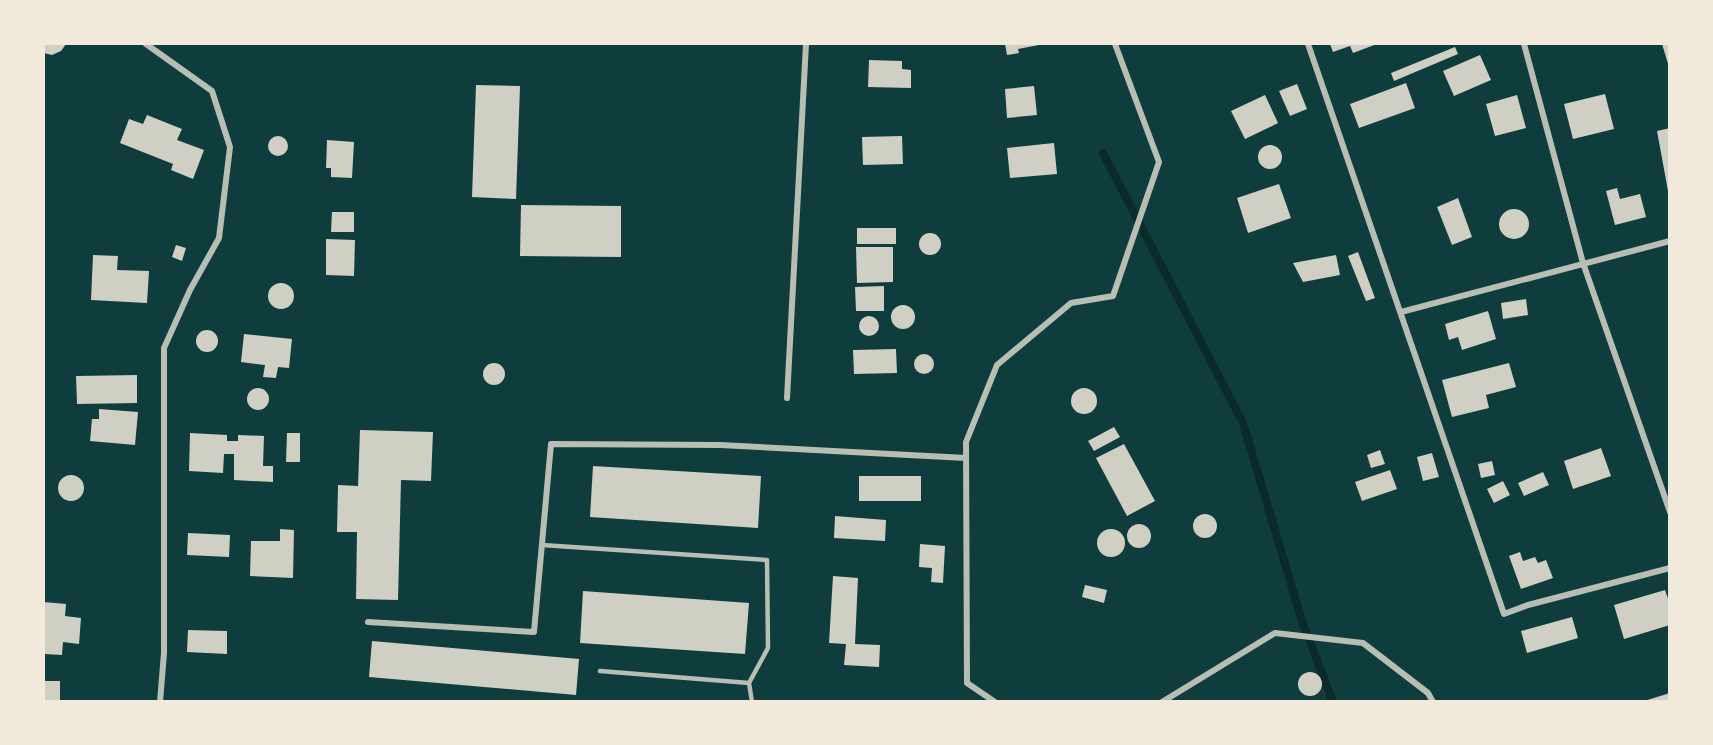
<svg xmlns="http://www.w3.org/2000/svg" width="1713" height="745" font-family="Mulish,sans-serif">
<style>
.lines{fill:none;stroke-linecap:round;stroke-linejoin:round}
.stream{stroke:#0a2a2b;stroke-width:8}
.building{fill:#cfcfc3}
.service{stroke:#b8beb3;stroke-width:4.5}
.minor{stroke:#b8beb3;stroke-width:6}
</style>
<rect width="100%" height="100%" fill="#0f3d3e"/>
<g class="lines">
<path class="stream" d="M 1103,153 L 1243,423 L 1302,621 L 1333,702"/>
</g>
<path class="building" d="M 44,44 L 66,44 L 61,51 L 52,55 L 44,53 Z
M 1005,44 L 1039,44 L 1039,45 L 1018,49 L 1019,53 L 1007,55 Z
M 1330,44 L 1377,44 L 1353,53 L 1350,46 L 1333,52 Z
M 1662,44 L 1670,44 L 1670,67 L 1669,67 Z
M 1455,47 L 1458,54 L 1394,81 L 1391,73 Z
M 1480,55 L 1491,80 L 1454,96 L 1443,71 Z
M 869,60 L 902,61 L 902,69 L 911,70 L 911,88 L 868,87 Z
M 1406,83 L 1415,108 L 1359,128 L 1350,104 Z
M 1297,84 L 1307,109 L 1290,116 L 1279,91 Z
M 476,85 L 520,86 L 516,199 L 472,197 Z
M 1034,86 L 1037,115 L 1007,118 L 1005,89 Z
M 1605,94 L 1614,129 L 1573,139 L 1564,104 Z
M 1265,95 L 1278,123 L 1245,139 L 1231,111 Z
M 1517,95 L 1526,128 L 1495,136 L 1486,104 Z
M 147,115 L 182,129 L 177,140 L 204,150 L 193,179 L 171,170 L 173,164 L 120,143 L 129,119 L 143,124 Z
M 1670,128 L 1670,191 L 1668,191 L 1657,131 Z
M268 146a10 10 0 1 1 20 0a10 10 0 1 1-20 0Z
M 902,136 L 903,164 L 863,165 L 862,137 Z
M 327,140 L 354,142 L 352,178 L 331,177 L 331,168 L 326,168 Z
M 1054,143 L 1057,174 L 1010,178 L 1007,148 Z
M1258 157a12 12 0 1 1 24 0a12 12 0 1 1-24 0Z
M 1279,184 L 1291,218 L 1248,233 L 1237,198 Z
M 1617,188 L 1620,199 L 1640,194 L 1646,217 L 1615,225 L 1606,191 Z
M 1458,198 L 1472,237 L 1452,245 L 1437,207 Z
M 521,205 L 621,206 L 621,257 L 520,256 Z
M1499 224a15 15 0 1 1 30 0a15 15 0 1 1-30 0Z
M 332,212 L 354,212 L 354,232 L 331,232 Z
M 857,228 L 896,228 L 896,244 L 857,244 Z
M919 244a11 11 0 1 1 22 0a11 11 0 1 1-22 0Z
M 326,239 L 355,240 L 354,276 L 326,275 Z
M 176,245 L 186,248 L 182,261 L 172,257 Z
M 856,247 L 893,247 L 893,282 L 857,283 Z
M 1358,252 L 1375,298 L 1366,301 L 1348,256 Z
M 93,255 L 118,256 L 117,270 L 149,271 L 147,303 L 91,300 Z
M 1336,255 L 1340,275 L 1303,282 L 1293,263 Z
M268 296a13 13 0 1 1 26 0a13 13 0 1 1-26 0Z
M 884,286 L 884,311 L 856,311 L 855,287 Z
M 1526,299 L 1528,315 L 1503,319 L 1501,303 Z
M891 317a12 12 0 1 1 24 0a12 12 0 1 1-24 0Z
M 1488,311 L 1496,339 L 1462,350 L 1458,337 L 1449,340 L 1445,324 Z
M859 326a10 10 0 1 1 20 0a10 10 0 1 1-20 0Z
M196 341a11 11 0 1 1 22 0a11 11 0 1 1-22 0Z
M 244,334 L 292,339 L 289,368 L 278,367 L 276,378 L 263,377 L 265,365 L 241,362 Z
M 896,349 L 897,373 L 854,374 L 853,350 Z
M914 364a10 10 0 1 1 20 0a10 10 0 1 1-20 0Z
M483 374a11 11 0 1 1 22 0a11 11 0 1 1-22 0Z
M 1509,363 L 1516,387 L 1486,395 L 1489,408 L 1452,417 L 1442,380 Z
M 137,375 L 137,403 L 77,404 L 76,376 Z
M1071 401a13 13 0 1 1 26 0a13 13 0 1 1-26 0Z
M247 399a11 11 0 1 1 22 0a11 11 0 1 1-22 0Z
M 99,409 L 138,412 L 135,445 L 90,441 L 92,419 L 99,419 Z
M 1114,427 L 1120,437 L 1094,451 L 1088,441 Z
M 360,430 L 433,432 L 431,481 L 401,480 L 398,600 L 356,599 L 357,532 L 337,532 L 338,485 L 358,486 Z
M 190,433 L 227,435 L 227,441 L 238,441 L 238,435 L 264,436 L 263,466 L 273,466 L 273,482 L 234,480 L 234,454 L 224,454 L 223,473 L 189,471 Z
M 287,433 L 300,433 L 300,462 L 286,462 Z
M 1124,444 L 1155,501 L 1127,516 L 1096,458 Z
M 1601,448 L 1611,476 L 1573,489 L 1564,461 Z
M 1380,450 L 1385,464 L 1371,468 L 1367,455 Z
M 1432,453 L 1439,477 L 1423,481 L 1417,457 Z
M 1492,461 L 1495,475 L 1481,478 L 1478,464 Z
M 593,466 L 761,476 L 758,528 L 590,517 Z
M 1390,470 L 1397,489 L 1362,501 L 1355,482 Z
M 1543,472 L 1549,485 L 1524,496 L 1518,483 Z
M58 488a13 13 0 1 1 26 0a13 13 0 1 1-26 0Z
M 859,476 L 921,476 L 921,501 L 859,501 Z
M 1503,481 L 1510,495 L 1494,503 L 1487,489 Z
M1193 526a12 12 0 1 1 24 0a12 12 0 1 1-24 0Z
M 835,516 L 886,520 L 885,541 L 834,538 Z
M1127 536a12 12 0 1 1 24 0a12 12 0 1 1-24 0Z
M 280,529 L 294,530 L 293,578 L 250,576 L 251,541 L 280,541 Z
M1097 543a14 14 0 1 1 28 0a14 14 0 1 1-28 0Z
M 188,533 L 230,535 L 229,557 L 187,555 Z
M 920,544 L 945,546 L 943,583 L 931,582 L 932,568 L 919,567 Z
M 1520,552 L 1523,561 L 1535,557 L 1538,563 L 1546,560 L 1553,578 L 1521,589 L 1509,556 Z
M 833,576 L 858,578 L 855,644 L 880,645 L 879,667 L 844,665 L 846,644 L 829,643 Z
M 1085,585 L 1107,590 L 1104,603 L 1082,597 Z
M 1665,590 L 1670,604 L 1670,625 L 1624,639 L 1614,605 Z
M 583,591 L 749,603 L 745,654 L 580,643 Z
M 44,602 L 66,604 L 65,616 L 81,618 L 79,644 L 63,642 L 62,655 L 44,654 Z
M 1572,617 L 1578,638 L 1527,653 L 1521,631 Z
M 188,630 L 227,631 L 227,654 L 187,652 Z
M 372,641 L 579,659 L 576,695 L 369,677 Z
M1298 684a12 12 0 1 1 24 0a12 12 0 1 1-24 0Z
M 44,681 L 60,681 L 60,702 L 44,702 Z
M 1670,693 L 1670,702 L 1644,702 L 1644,701 Z"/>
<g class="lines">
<path class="service" d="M 542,545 L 767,560 L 768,648 L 749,683
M 600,671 L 749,683 L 752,702"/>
<path class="minor" d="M 146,44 L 212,91 L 230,147 L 219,238 L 190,290 L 164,348 L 164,653 L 160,702
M 1308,44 L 1504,614 L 1528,605 L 1670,568
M 1524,44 L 1583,263 L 1670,512
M 1401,312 L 1670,241
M 787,398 L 806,44
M 368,622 L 534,632 L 551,444 L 720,445 L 966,458
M 995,702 L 967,683 L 966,442 L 997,365 L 1071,303 L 1113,296 L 1159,162 L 1115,44
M 1162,702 L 1275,633 L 1363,643 L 1428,693 L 1433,702"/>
</g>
<rect width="1713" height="745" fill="none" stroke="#f1e9da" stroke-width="90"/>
</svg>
